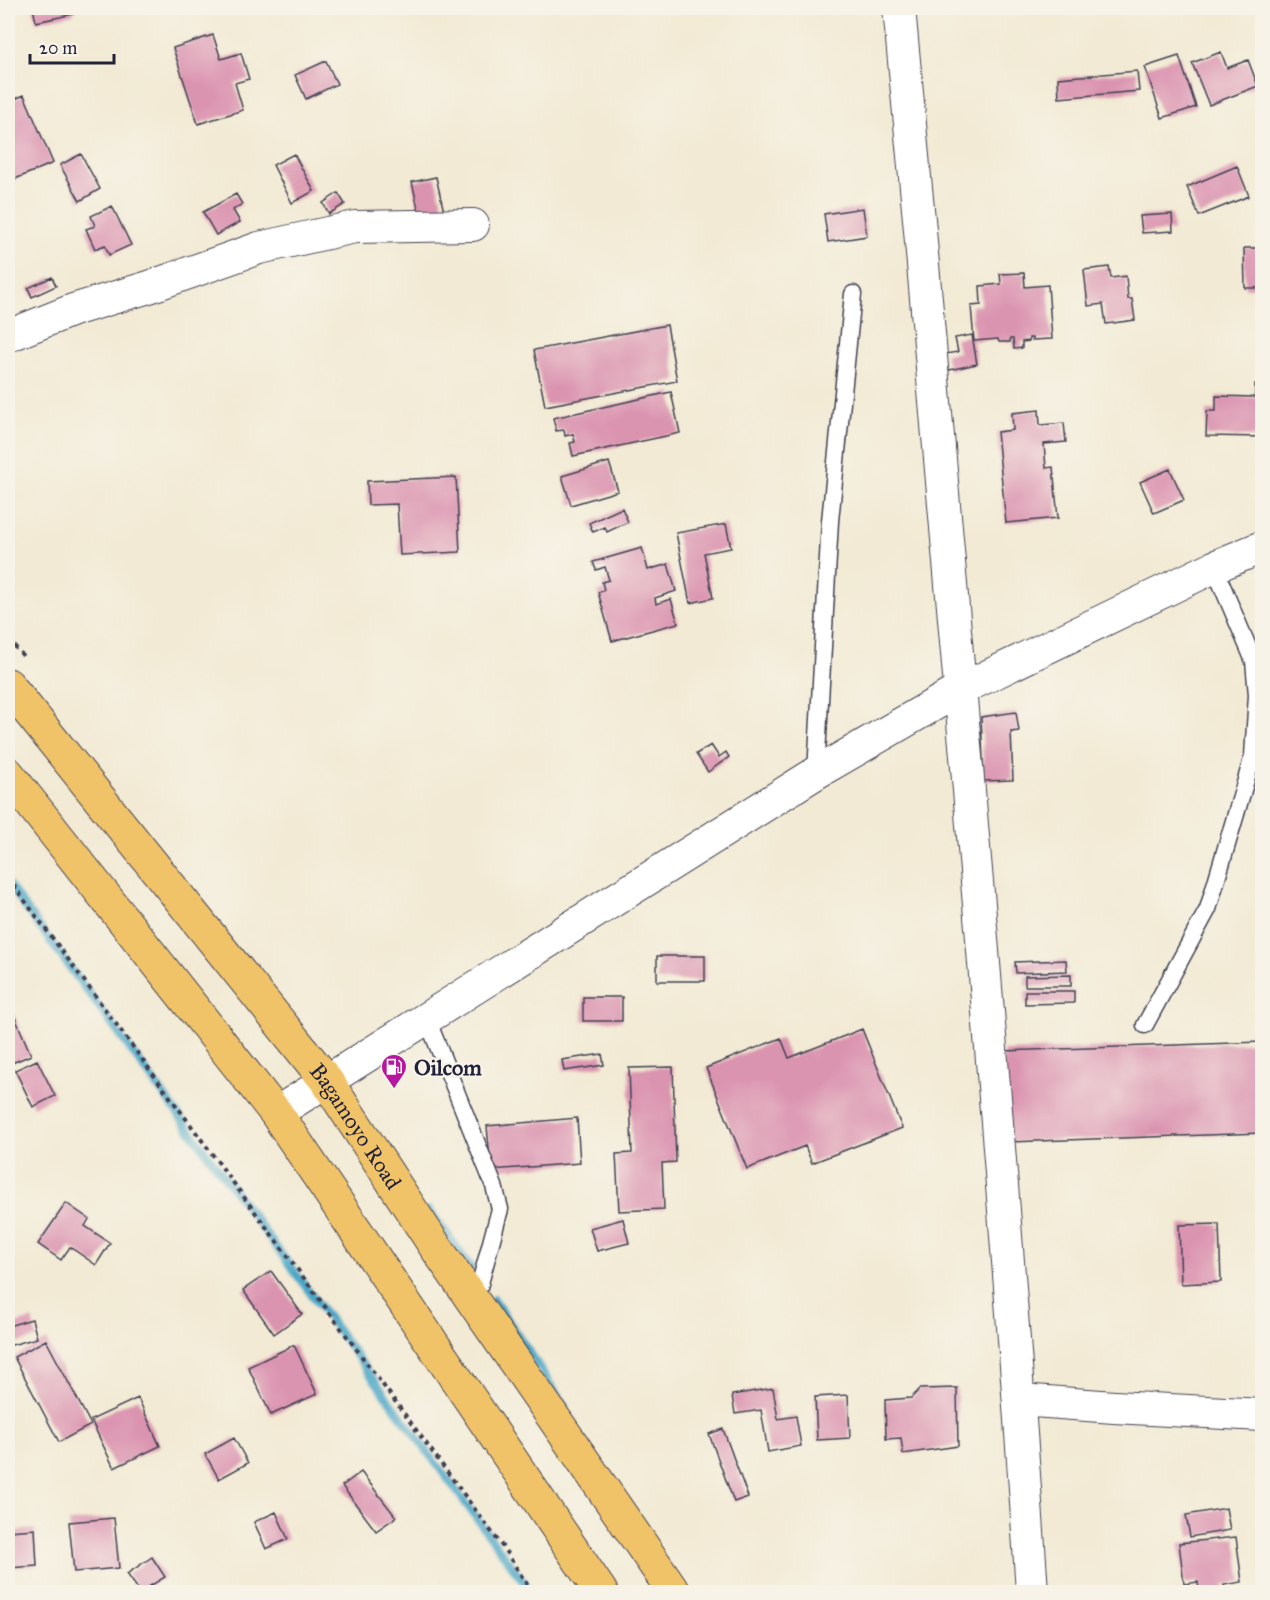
<svg xmlns="http://www.w3.org/2000/svg" width="1270" height="1600" font-family="'IM FELL Great Primer',serif">
<style>
.lines{fill:none;stroke-linecap:round;stroke-linejoin:round}
.stream{stroke:#49a7c7;stroke-width:8}
.building{fill:#db94b0}
.service-casing{stroke:#414052;stroke-width:19}
.minor-casing{stroke:#414052;stroke-width:34}
.trunk-casing{stroke:#414052;stroke-width:35}
.path{stroke:#414052;stroke-width:4;stroke-dasharray:4.5 4.5;stroke-linecap:butt}
.service{stroke:#fff;stroke-width:16}
.minor{stroke:#fff;stroke-width:32}
.trunk{stroke:#f1c369;stroke-width:33}
.labels{text-anchor:middle;stroke-width:5;stroke-linejoin:round;paint-order:stroke}
.poi-label{font-size:22px;font-weight:bold;fill:#22223b;stroke:#f7f3e8;text-anchor:start}
.street-label{font-size:22px;fill:#22223b;stroke:#f7f3e8}
</style>
<rect width="100%" height="100%" fill="#f7f3e8"/>
<filter id="ink" filterUnits="userSpaceOnUse"><feTurbulence type="fractalNoise" baseFrequency=".0167" numOctaves="2"/><feDisplacementMap in="SourceGraphic" scale="12" xChannelSelector="R" yChannelSelector="G"/><feConvolveMatrix kernelMatrix="1 2 1 2 8 2 1 2 1" color-interpolation-filters="sRGB"/></filter>
<filter id="wash" filterUnits="userSpaceOnUse"><feTurbulence type="fractalNoise" baseFrequency=".008" numOctaves="4" result="noise"/><feDisplacementMap in="SourceGraphic" scale="24" xChannelSelector="R" yChannelSelector="G"/><feGaussianBlur stdDeviation="1.35" result="paint"/><feColorMatrix in="noise" values="0 0 0 0 0 0 0 0 0 0 0 0 0 0 0 0 0 1.4 0 .05"/><feComposite in="paint" operator="in"/></filter>
<g filter="url(#wash)">
<rect width="100%" height="100%" fill="#f2ead4"/>
<g class="lines">
<path class="stream" d="M 8,884 L 531,1592
M 430,1210 L 473,1270
M 494,1299 L 565,1406"/>
</g>
<g id="blocks">
<path class="building" d="M 33,8 L 73,8 L 74,14 L 36,22 Z
M 213,35 L 221,59 L 241,53 L 249,79 L 235,83 L 243,110 L 198,124 L 173,48 Z
M 1221,52 L 1227,68 L 1248,60 L 1258,86 L 1209,105 L 1192,63 Z
M 1179,56 L 1196,107 L 1162,118 L 1145,67 Z
M 326,61 L 337,84 L 306,99 L 295,75 Z
M 1137,71 L 1139,91 L 1059,98 L 1058,78 Z
M 24,95 L 53,163 L 8,182 L 8,102 Z
M 81,154 L 100,189 L 80,201 L 60,165 Z
M 294,154 L 314,191 L 292,203 L 273,165 Z
M 1237,166 L 1249,196 L 1199,216 L 1187,187 Z
M 436,177 L 444,212 L 420,217 L 412,182 Z
M 338,193 L 345,204 L 329,214 L 323,203 Z
M 236,194 L 242,204 L 233,210 L 240,222 L 216,235 L 203,212 Z
M 112,206 L 131,245 L 109,255 L 105,245 L 95,249 L 86,229 L 95,226 L 91,216 Z
M 863,208 L 867,236 L 828,242 L 824,214 Z
M 1172,214 L 1173,231 L 1142,233 L 1140,216 Z
M 1244,248 L 1262,248 L 1262,288 L 1245,288 Z
M 1109,267 L 1111,278 L 1126,276 L 1128,299 L 1132,299 L 1135,320 L 1106,324 L 1103,304 L 1088,306 L 1084,270 Z
M 1024,273 L 1025,287 L 1048,285 L 1052,339 L 1032,340 L 1032,338 L 1029,338 L 1029,341 L 1022,342 L 1022,348 L 1014,349 L 1013,339 L 1010,339 L 1010,342 L 999,342 L 998,339 L 974,341 L 971,306 L 981,305 L 980,286 L 1001,284 L 1000,274 Z
M 52,277 L 56,286 L 32,297 L 28,288 Z
M 667,325 L 677,381 L 545,406 L 534,350 Z
M 972,335 L 977,364 L 949,370 L 945,354 L 958,352 L 955,338 Z
M 1255,384 L 1262,385 L 1262,437 L 1206,436 L 1207,411 L 1216,411 L 1216,396 L 1255,397 Z
M 671,392 L 680,433 L 573,456 L 570,443 L 575,442 L 573,434 L 565,436 L 564,430 L 556,431 L 553,418 Z
M 1039,410 L 1040,425 L 1064,423 L 1066,442 L 1044,444 L 1046,468 L 1053,467 L 1058,518 L 1006,523 L 997,432 L 1013,430 L 1012,413 Z
M 609,462 L 618,491 L 571,505 L 562,476 Z
M 1170,469 L 1184,500 L 1154,513 L 1140,482 Z
M 456,477 L 460,552 L 400,555 L 397,504 L 368,505 L 367,481 Z
M 622,508 L 628,522 L 607,532 L 605,527 L 593,532 L 589,523 Z
M 726,524 L 731,548 L 704,553 L 713,598 L 690,603 L 676,533 Z
M 642,548 L 648,570 L 668,564 L 676,591 L 655,598 L 656,604 L 671,599 L 678,623 L 612,641 L 598,592 L 604,590 L 602,582 L 609,580 L 605,567 L 596,570 L 593,562 Z
M 1016,712 L 1019,731 L 1011,732 L 1013,780 L 984,781 L 981,717 Z
M 711,745 L 719,757 L 726,752 L 729,757 L 708,772 L 696,754 Z
M 657,956 L 705,956 L 705,981 L 657,981 Z
M 1066,960 L 1067,971 L 1016,973 L 1015,962 Z
M 1071,975 L 1071,986 L 1025,986 L 1025,976 Z
M 1025,991 L 1074,991 L 1074,1003 L 1025,1004 Z
M 583,997 L 622,997 L 622,1021 L 583,1021 Z
M 14,1015 L 31,1055 L 12,1063 L 8,1052 L 8,1018 Z
M 862,1029 L 902,1128 L 812,1163 L 805,1146 L 747,1169 L 706,1068 L 781,1038 L 789,1058 Z
M 1262,1042 L 1262,1133 L 1006,1142 L 1003,1051 Z
M 602,1054 L 604,1065 L 564,1071 L 562,1060 Z
M 37,1060 L 55,1096 L 33,1107 L 15,1070 Z
M 673,1067 L 676,1162 L 662,1163 L 664,1209 L 619,1211 L 616,1154 L 632,1153 L 629,1068 Z
M 577,1118 L 580,1163 L 491,1170 L 487,1126 Z
M 66,1203 L 89,1219 L 85,1226 L 110,1243 L 96,1265 L 70,1247 L 61,1260 L 38,1244 Z
M 623,1219 L 629,1243 L 597,1251 L 590,1228 Z
M 1219,1224 L 1221,1282 L 1181,1284 L 1179,1225 Z
M 271,1271 L 302,1314 L 274,1334 L 243,1290 Z
M 32,1319 L 37,1338 L 8,1346 L 8,1326 Z
M 46,1340 L 91,1425 L 59,1442 L 14,1357 Z
M 294,1345 L 317,1394 L 271,1415 L 248,1367 Z
M 773,1388 L 778,1419 L 796,1416 L 801,1446 L 768,1452 L 761,1410 L 735,1414 L 732,1395 Z
M 957,1388 L 958,1446 L 903,1454 L 901,1438 L 886,1439 L 885,1400 L 911,1398 L 920,1389 Z
M 848,1395 L 850,1438 L 817,1440 L 815,1397 Z
M 138,1398 L 160,1446 L 114,1468 L 91,1420 Z
M 723,1429 L 748,1497 L 734,1502 L 709,1434 Z
M 234,1438 L 248,1463 L 219,1479 L 205,1454 Z
M 361,1472 L 396,1517 L 376,1531 L 342,1486 Z
M 1226,1508 L 1230,1530 L 1190,1537 L 1186,1515 Z
M 276,1512 L 288,1539 L 266,1549 L 254,1522 Z
M 114,1518 L 119,1568 L 74,1572 L 69,1522 Z
M 35,1529 L 37,1566 L 8,1568 L 8,1531 Z
M 1236,1537 L 1242,1582 L 1224,1585 L 1225,1592 L 1199,1592 L 1198,1582 L 1184,1584 L 1179,1543 Z
M 152,1557 L 165,1577 L 140,1592 L 127,1574 Z"/>
</g>
</g>
<g filter="url(#ink)">
<use href="#blocks" fill-opacity="0" stroke="#414052" stroke-width="1.5"/>
<g class="lines">
<defs>
<path id="service" d="M 816,773 L 830,521 L 853,294
M 427,1019 L 494,1186 L 500,1209 L 475,1302
M 1145,1025 L 1208,909 L 1253,756 L 1257,695 L 1254,661 L 1214,567"/>
<path id="minor" d="M 899,8 C 929,318 956,628 982,939 C 1000,1157 1018,1374 1032,1592
M 8,336 L 73,310 L 149,287 L 259,248 L 355,227 L 473,225
M 276,1113 L 816,773 L 961,689 L 1214,567 L 1262,547
M 1020,1400 L 1114,1407 L 1262,1415"/>
<g id="trunk">
<path id="s1" d="M 8,685 L 326,1080 L 433,1243 L 674,1592"/>
<path d="M 8,774 L 276,1113 L 601,1592"/>
</g>
</defs>
<use href="#service" class="service-casing"/>
<use href="#minor" class="minor-casing"/>
<use href="#trunk" class="trunk-casing"/>
<path class="path" d="M 8,639 L 25,658
M 8,878 L 502,1546 L 532,1592"/>
<use href="#service" class="service"/>
<use href="#minor" class="minor"/>
<use href="#trunk" class="trunk"/>
</g>
</g>
<defs>
<symbol id="fuel-pin" viewBox="-11 -11 22 30"><path d="M0 17L-7.5 6A9.5 9.5 0 1 1 7.5 6Z" fill="#b5179e" stroke="#f7f3e8"/><path d="M-5.5-6h7V0h2V4h1.3V-2.5L3-4.5l.8-.8L6-3V5H2.5V1h-1V6h-7ZM-4.2-4.7v3.2H.2V-4.7Z" fill="#fff"/></symbol>
</defs>
<g fill-rule="evenodd">
<use href="#fuel-pin" x="379" y="1052" width="30" height="40"/>
</g>
<g class="labels">
<g class="poi-label">
<text x="414" y="1075">Oilcom</text>
</g>
<g class="street-label">
<text dy="8" stroke="none"><textPath href="#s1" startOffset="562">Bagamoyo Road</textPath></text>
</g>
</g>
<rect width="1270" height="1600" fill="none" stroke="#f7f3e8" stroke-width="30"/>
<path d="M30 54v9h84v-9" fill="none" stroke="#22223b" stroke-width="3"/>
<text x="39" y="54" font-size="18" fill="#22223b" stroke="#f7f3e8" stroke-width="4.5" paint-order="stroke">20 m</text>
</svg>
